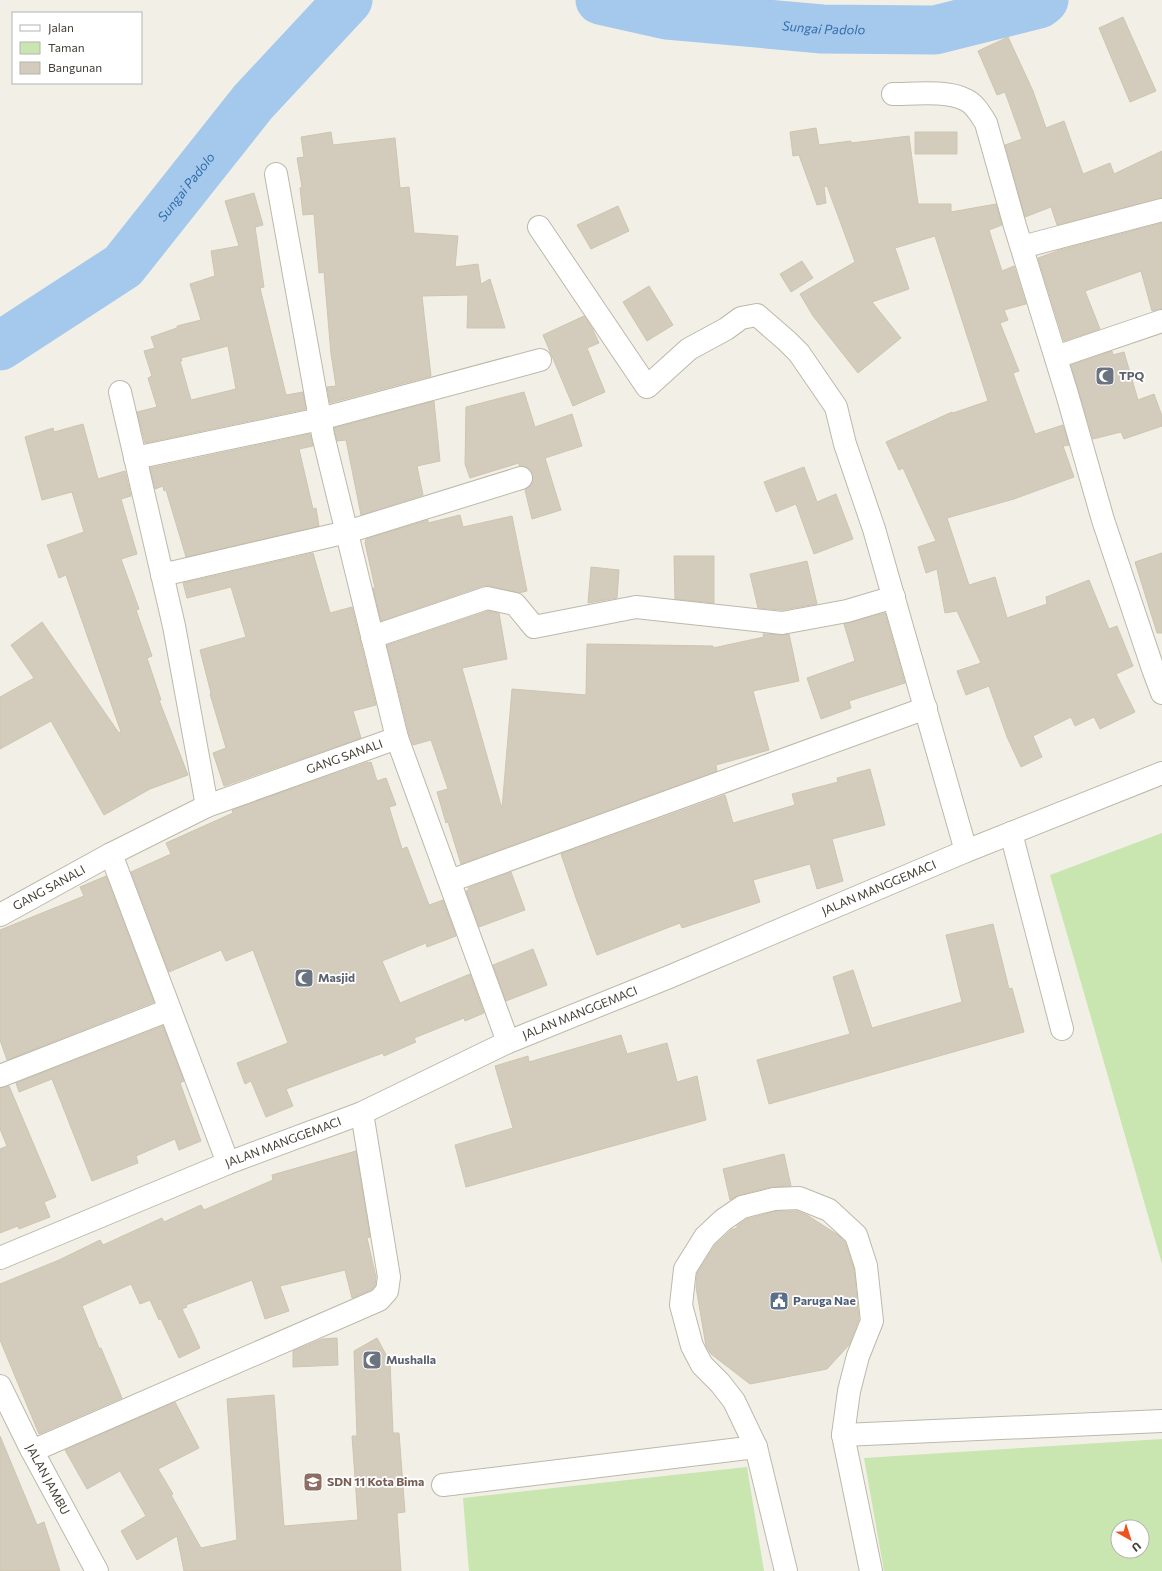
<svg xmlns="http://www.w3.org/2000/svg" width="1162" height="1571" font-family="Commissioner,sans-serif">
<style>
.green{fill:#c9e5b0;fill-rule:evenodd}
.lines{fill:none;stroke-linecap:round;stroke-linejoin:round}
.river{stroke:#a4c9ed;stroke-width:49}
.building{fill:#d3ccbc;stroke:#cec5af;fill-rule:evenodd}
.minor-casing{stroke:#bdb8a9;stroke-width:24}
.minor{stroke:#fff;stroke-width:22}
.labels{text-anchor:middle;stroke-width:3.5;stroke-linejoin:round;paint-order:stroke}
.worship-label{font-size:12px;font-weight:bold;fill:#5b616d;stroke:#fff;text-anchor:start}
.street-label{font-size:12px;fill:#454036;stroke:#fff}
.service-label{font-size:12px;font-weight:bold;fill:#4e5e75;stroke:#fff;text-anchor:start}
.education-label{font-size:12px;font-weight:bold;fill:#785e54;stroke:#fff;text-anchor:start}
.water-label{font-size:13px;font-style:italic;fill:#346eac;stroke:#fff}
</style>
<rect width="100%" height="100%" fill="#f2f0e6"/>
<path class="green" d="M 1162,833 L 1162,1264 L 1050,875 Z
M 1162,1439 L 1162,1571 L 884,1571 L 864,1458 ZM 1118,1527 L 1142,1527 L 1142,1551 L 1118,1551 Z
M 747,1467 L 764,1571 L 469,1571 L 463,1498 Z"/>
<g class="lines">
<g class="river">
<path id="s1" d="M 600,0 L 667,15 L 822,29 L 935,30 L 1039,4 L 1044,0"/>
<path id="s2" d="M 0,346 L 123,266 L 253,102 L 348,0"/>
</g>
</g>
<path class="building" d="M 1123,17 L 1156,91 L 1130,102 L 1099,28 Z
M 1008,37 L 1033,91 L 1046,128 L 1064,121 L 1083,174 L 1110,163 L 1114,174 L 1162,151 L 1162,198 L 1057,225 L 1051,207 L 1025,217 L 1005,145 L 1022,139 L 1005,92 L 997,95 L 978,51 Z
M 816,128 L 819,145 L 851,141 L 851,143 L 909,136 L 918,204 L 951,204 L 951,212 L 996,204 L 1002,225 L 989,230 L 1002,271 L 1014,266 L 1026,304 L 1004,310 L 1008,320 L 1000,323 L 1019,371 L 1013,373 L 1035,434 L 1063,425 L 1069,445 L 1063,446 L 1074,477 L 1014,499 L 947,518 L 969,585 L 995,577 L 1007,618 L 1047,604 L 1046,597 L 1089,580 L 1109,629 L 1117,626 L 1133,666 L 1116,674 L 1135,712 L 1100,729 L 1094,717 L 1075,726 L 1071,717 L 1033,736 L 1042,757 L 1021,767 L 1007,737 L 989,686 L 966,695 L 957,671 L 981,663 L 957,611 L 945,613 L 937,569 L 926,573 L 918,547 L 936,541 L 903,468 L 899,470 L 886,442 L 952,412 L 953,413 L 988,401 L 935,236 L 895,248 L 909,289 L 872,302 L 901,338 L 858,373 L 813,316 L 800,294 L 855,262 L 827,186 L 824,187 L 826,203 L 817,205 L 799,155 L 793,156 L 790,132 Z
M 331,132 L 333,145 L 395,138 L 400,188 L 409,187 L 414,233 L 458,236 L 455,267 L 478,264 L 481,284 L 490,279 L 505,328 L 467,328 L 468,295 L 422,296 L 431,376 L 330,403 L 327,387 L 336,386 L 331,354 L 324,272 L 319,273 L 314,214 L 303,215 L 300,188 L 302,187 L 297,158 L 304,157 L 301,137 Z
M 915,132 L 957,132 L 957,154 L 915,154 Z
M 254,193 L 263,225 L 255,227 L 264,287 L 260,288 L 286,395 L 303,392 L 306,409 L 145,443 L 137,412 L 157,407 L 148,378 L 152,376 L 144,351 L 155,348 L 151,337 L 177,328 L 177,326 L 201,320 L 190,284 L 215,276 L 211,251 L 239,246 L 225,201 ZM 228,346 L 236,389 L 191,400 L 180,361 L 182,361 L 181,358 Z
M 618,206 L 629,231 L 591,249 L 577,225 Z
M 1162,223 L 1162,309 L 1152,311 L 1141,271 L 1085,291 L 1100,329 L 1064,341 L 1038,258 L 1060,250 Z
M 802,261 L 813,278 L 791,292 L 780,274 Z
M 649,286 L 673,325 L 647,341 L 623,302 Z
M 584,316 L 592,328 L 599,343 L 587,348 L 605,392 L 573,406 L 543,335 Z
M 1112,351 L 1113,355 L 1124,352 L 1138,400 L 1154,394 L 1162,416 L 1162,426 L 1124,439 L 1121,432 L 1093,439 L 1071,365 Z
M 524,392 L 535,427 L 572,414 L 582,446 L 545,458 L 561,510 L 532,519 L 525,490 L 530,486 L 533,480 L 533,474 L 529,469 L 524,466 L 519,466 L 519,463 L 470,478 L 465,464 L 466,407 Z
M 434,401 L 440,461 L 417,466 L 423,495 L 361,515 L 346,440 L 337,441 L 334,428 Z
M 83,424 L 98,479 L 125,471 L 131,496 L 121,499 L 137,554 L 121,559 L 139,609 L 136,610 L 152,656 L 147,658 L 161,700 L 159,700 L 188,775 L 150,789 L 104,815 L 51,721 L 0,749 L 0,697 L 34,678 L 11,645 L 42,622 L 119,733 L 121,732 L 66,575 L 59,578 L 47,545 L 84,532 L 72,492 L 42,500 L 25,437 L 53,428 L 54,432 Z
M 310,434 L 313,446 L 299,449 L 313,509 L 316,508 L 319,526 L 186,557 L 166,490 L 164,491 L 163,486 L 155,489 L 150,468 Z
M 804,467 L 817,502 L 836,494 L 853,539 L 814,554 L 796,504 L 776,512 L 764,482 Z
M 460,515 L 463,527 L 512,516 L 527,591 L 519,593 L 490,586 L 483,586 L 381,621 L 373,588 L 375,588 L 365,543 L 366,539 L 428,520 L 428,523 Z
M 313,553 L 330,613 L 352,607 L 376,705 L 353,711 L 361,738 L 224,786 L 213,753 L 226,748 L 210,694 L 211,693 L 200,650 L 246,637 L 231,587 L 187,598 L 183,583 Z
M 1162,553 L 1162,633 L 1157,633 L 1135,562 Z
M 674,556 L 714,556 L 714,603 L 675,599 Z
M 807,561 L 817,604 L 782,610 L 758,608 L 750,574 Z
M 591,567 L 619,570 L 617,598 L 588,603 Z
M 488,611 L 499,613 L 507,659 L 462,668 L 502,809 L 512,689 L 586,695 L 587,644 L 713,646 L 713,648 L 764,637 L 763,634 L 781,635 L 789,634 L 799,681 L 753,691 L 769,750 L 716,765 L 717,771 L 461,864 L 448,822 L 446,823 L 437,792 L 448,789 L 431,740 L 413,745 L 409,734 L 387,645 Z
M 885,613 L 905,683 L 849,701 L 851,708 L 821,719 L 807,678 L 855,661 L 844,624 Z
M 368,762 L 368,763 L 371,762 L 377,781 L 386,778 L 396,805 L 389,807 L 402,849 L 407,847 L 429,905 L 443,900 L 456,936 L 427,947 L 426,943 L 382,961 L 400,1003 L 470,974 L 484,1013 L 465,1021 L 464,1018 L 414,1038 L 416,1042 L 384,1056 L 383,1053 L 286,1089 L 293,1106 L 266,1117 L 251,1081 L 245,1084 L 237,1063 L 288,1043 L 253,950 L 226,961 L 221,950 L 169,972 L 131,872 L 171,854 L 166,843 L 233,813 L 232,810 Z
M 870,769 L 885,825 L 832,839 L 843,881 L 817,889 L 810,864 L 753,880 L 760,902 L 682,928 L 680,923 L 597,955 L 576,898 L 561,854 L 725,795 L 733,823 L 795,805 L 792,794 L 838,782 L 837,778 Z
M 511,872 L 525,910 L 479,927 L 466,891 L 469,890 L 468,888 Z
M 106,876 L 154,1002 L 7,1060 L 0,1040 L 0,930 L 84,896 L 80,887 Z
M 993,924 L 1009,989 L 1012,988 L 1024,1032 L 769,1104 L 757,1060 L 850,1034 L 833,977 L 853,970 L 872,1028 L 962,1002 L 946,935 Z
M 533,949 L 547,985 L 506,1001 L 493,965 Z
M 163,1026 L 184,1081 L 180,1083 L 201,1141 L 179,1150 L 175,1139 L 136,1156 L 138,1163 L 92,1181 L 52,1079 L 19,1092 L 16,1083 Z
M 621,1035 L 627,1054 L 667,1043 L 677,1082 L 697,1076 L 706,1120 L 466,1187 L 455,1145 L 513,1128 L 495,1066 L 528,1056 L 529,1062 Z
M 9,1086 L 56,1197 L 44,1202 L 50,1217 L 19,1229 L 18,1226 L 0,1233 L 0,1149 L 7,1146 L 0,1129 L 0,1088 Z
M 356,1151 L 370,1237 L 367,1238 L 376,1277 L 375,1286 L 371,1290 L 352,1298 L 345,1270 L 280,1286 L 289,1311 L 265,1319 L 252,1280 L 186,1305 L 187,1307 L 182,1309 L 200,1348 L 179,1358 L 161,1319 L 159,1320 L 150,1300 L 140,1304 L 131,1284 L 82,1306 L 99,1348 L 101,1348 L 122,1398 L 39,1434 L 0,1340 L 0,1284 L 59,1260 L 100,1240 L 103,1245 L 162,1218 L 164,1222 L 201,1205 L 204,1210 L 273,1180 L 272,1175 Z
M 784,1154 L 791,1186 L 771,1187 L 739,1195 L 730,1200 L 723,1169 Z
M 776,1211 L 797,1211 L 807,1215 L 838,1235 L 845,1242 L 854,1269 L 859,1319 L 849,1345 L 827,1369 L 750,1384 L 711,1354 L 706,1346 L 696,1287 L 697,1273 L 715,1245 L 731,1230 L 737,1228 L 737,1226 L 747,1219 Z
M 337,1338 L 338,1365 L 293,1367 L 293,1351 L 322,1339 Z
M 377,1338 L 390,1362 L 393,1433 L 399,1433 L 405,1512 L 397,1513 L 401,1571 L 184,1571 L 177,1536 L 137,1560 L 121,1531 L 146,1516 L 120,1471 L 87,1489 L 65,1450 L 175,1402 L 199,1448 L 158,1469 L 173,1494 L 171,1495 L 201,1548 L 237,1540 L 227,1399 L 274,1395 L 284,1526 L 358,1520 L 352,1436 L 357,1436 L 354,1351 Z
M 0,1436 L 37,1525 L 44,1522 L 60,1571 L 0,1571 Z"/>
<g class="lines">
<defs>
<g id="minor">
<path d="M 893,94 C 913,94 948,90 966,100 C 975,104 981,115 986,123 L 1015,226 L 1067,394 L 1103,520 L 1153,669 L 1162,693"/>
<path d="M 276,174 L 323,435 L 397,738"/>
<path d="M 539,227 L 647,387 L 689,349 L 726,329 L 741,318 L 757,315 L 787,341 L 799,353 L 836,407 L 845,444 L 874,529 L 966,851"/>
<path d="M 1022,247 L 1162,210"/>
<path d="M 1056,357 L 1162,321"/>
<path d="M 120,392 L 174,626 L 207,806"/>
<path d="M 135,458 L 320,419 L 540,360"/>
<path d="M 162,575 L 347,532 L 521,478"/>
<path d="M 372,637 L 487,598 L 515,604 L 534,627 L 636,607 L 782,623 L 847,611 L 894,597"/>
<path d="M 1011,833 L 1062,1029"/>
<path d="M 111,854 L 228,1163"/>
<path d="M 450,881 L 926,708"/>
<path id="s3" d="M 0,915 L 111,854 L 207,806 L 397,738 L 508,1042"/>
<path d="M 0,1076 L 169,1010"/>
<path id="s4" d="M 0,1258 L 228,1163 L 362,1113 L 508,1042 L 669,977 L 966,851 L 1162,773"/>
<path id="s5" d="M 0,1386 L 29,1445 L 97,1571"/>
<path d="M 843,1435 L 1162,1421"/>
<path d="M 32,1451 L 379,1300 L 387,1291 L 389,1277 L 362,1113"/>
<path d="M 443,1485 L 756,1447"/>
<path d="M 786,1571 L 756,1447 L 734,1401 L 720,1383 L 702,1365 L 692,1346 L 681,1305 L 685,1269 L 705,1237 L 723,1220 L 742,1207 L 774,1199 L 799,1198 L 829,1210 L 856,1235 L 866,1266 L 872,1321 L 858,1356 L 849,1391 L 843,1435 L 871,1571"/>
</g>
</defs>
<use href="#minor" class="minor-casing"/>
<use href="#minor" class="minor"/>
</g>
<defs>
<symbol id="mosque-square" viewBox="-11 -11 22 22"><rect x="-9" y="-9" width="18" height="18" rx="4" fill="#6b7280" stroke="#fff"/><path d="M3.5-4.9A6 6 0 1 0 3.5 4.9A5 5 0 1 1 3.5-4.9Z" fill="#fff"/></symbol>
<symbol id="civic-square" viewBox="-11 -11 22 22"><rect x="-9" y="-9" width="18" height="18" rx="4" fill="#5c6f8a" stroke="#fff"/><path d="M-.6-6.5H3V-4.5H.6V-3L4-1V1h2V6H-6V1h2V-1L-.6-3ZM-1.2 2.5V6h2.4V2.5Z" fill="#fff"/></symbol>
<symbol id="school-square" viewBox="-11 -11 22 22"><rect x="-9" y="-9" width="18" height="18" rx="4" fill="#8d6e63" stroke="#fff"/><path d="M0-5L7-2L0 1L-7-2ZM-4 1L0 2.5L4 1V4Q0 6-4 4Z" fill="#fff"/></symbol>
</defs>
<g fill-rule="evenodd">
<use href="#mosque-square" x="1094" y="365" width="22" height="22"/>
<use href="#mosque-square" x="293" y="967" width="22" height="22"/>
<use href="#civic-square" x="768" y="1290" width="22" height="22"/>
<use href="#mosque-square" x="361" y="1349" width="22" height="22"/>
<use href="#school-square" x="302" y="1471" width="22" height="22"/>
</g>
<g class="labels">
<g class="worship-label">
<text x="1119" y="380">TPQ</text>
<text x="318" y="982">Masjid</text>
<text x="386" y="1364">Mushalla</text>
</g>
<g class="street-label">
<text dy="4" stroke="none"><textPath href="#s3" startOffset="380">GANG SANALI</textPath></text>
<text dy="4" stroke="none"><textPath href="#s3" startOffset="56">GANG SANALI</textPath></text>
<text dy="4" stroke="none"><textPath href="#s4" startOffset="954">JALAN MANGGEMACI</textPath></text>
<text dy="4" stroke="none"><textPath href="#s4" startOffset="630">JALAN MANGGEMACI</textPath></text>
<text dy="4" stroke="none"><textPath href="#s4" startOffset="306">JALAN MANGGEMACI</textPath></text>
<text dy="4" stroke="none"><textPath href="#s5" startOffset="105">JALAN JAMBU</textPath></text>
</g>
<g class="service-label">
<text x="793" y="1305">Paruga Nae</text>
</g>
<g class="education-label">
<text x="327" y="1486">SDN 11 Kota Bima</text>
</g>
<g class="water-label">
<text dy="5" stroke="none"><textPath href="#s1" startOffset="226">Sungai Padolo</textPath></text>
<text dy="5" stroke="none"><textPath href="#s2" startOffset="248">Sungai Padolo</textPath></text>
</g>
</g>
<rect x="12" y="12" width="130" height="72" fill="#ffffff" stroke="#b5b3af"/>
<rect x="20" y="25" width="20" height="6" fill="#ffffff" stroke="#b5b3af"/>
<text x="48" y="32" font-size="12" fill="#454036">Jalan</text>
<rect x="20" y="42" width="20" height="12" fill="#c9e5b0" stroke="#b5b3af"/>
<text x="48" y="52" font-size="12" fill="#454036">Taman</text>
<rect x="20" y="62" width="20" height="12" fill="#d3ccbc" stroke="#b5b3af"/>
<text x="48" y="72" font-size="12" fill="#454036">Bangunan</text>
<g transform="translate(1130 1539) rotate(141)"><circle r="19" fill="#ffffff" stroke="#b5b3af"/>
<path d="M0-3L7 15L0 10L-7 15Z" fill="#f0511f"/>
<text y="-6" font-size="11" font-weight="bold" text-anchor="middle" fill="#454036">U</text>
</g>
</svg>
